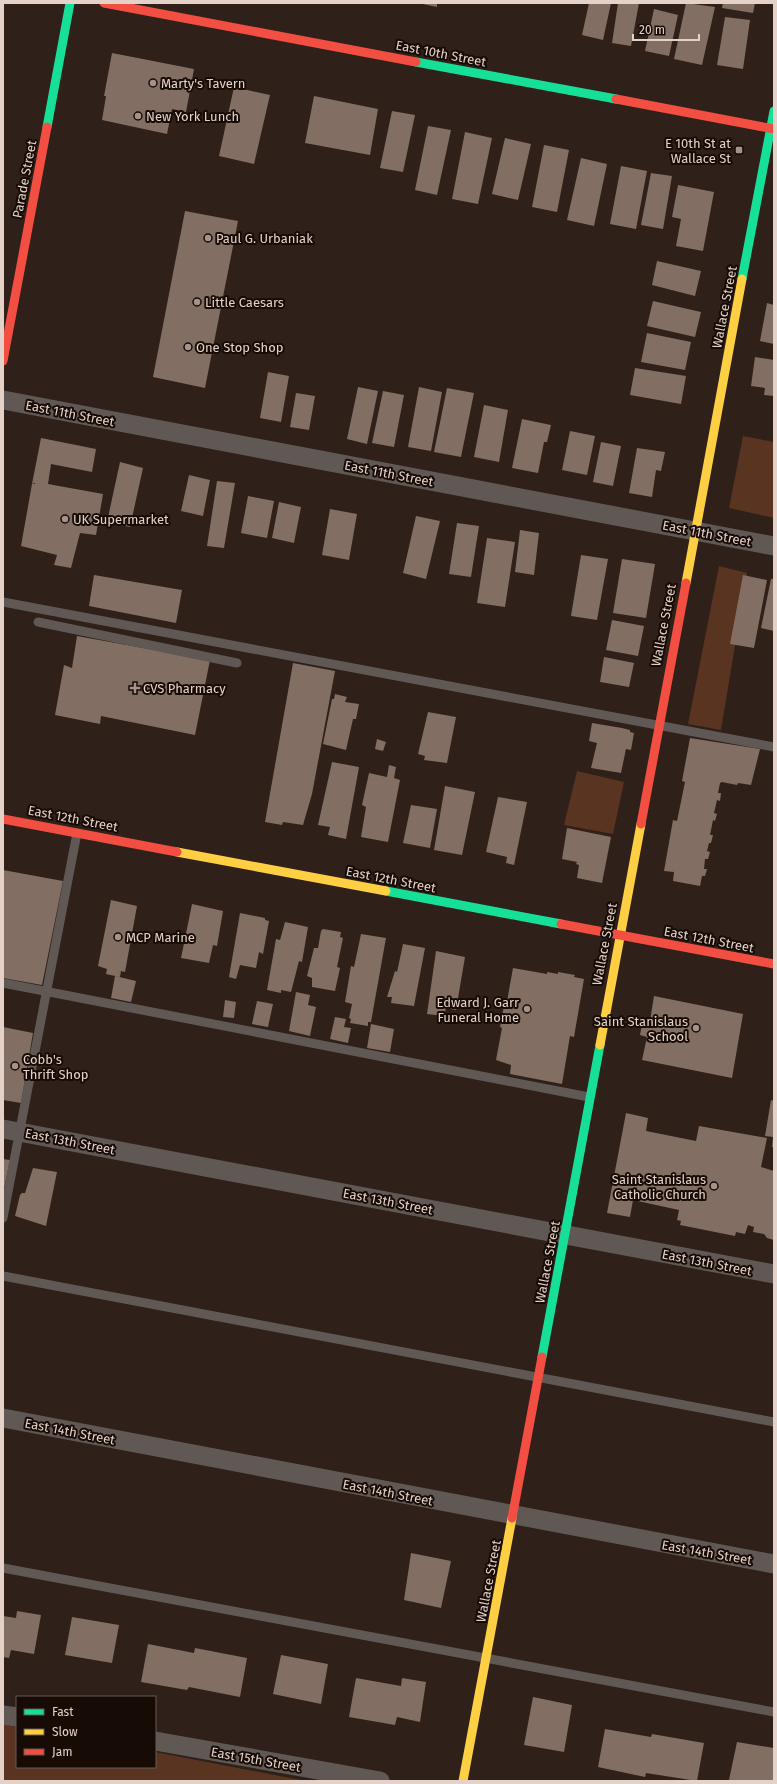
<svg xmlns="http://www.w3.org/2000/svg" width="777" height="1784" font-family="'Fira Sans',sans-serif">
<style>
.green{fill:#593421}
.building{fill:#836e63}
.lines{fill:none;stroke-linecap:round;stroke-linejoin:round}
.lane{stroke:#605854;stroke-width:9}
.street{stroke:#605854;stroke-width:19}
.fast{stroke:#16e098;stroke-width:9}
.slow{stroke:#ffcf43;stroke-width:9}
.jam{stroke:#f24e42;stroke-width:9}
.poi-dot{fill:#a5938b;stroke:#170b06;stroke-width:1.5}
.labels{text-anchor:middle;stroke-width:4;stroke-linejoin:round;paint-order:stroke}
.street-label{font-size:13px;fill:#e4d1c8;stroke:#170b06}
.poi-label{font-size:13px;fill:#e4d1c8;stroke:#170b06;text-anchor:start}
</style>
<rect width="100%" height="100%" fill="#2f2019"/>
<path class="green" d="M 743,436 L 774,442 L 774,518 L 729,508 Z
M 719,566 L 747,573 L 721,730 L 688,724 Z
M 577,771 L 624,782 L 613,834 L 564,825 Z
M 3,1724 L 17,1727 L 17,1767 L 155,1767 L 155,1752 L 306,1781 L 3,1781 Z"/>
<path class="building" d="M 418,3 L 437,3 L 437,7 Z
M 589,3 L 611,3 L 603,40 L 582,35 Z
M 618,3 L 639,3 L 631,46 L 612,43 Z
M 686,3 L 715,7 L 702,65 L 674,59 Z
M 723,3 L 755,3 L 753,13 L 722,8 Z
M 654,9 L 678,15 L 669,56 L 645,51 Z
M 725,17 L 750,20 L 743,69 L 717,65 Z
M 112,53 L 194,69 L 186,112 L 172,109 L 167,134 L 102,120 L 106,96 L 104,96 Z
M 234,87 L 270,95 L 254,164 L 219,156 Z
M 314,96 L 378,109 L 370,155 L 305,143 Z
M 392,111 L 415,115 L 403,172 L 380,168 Z
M 428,126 L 451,130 L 437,195 L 415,190 Z
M 465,132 L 492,138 L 478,204 L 452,199 Z
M 505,138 L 531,144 L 518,200 L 492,194 Z
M 544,145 L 569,150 L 557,212 L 532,207 Z
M 581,158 L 607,164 L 594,226 L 567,220 Z
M 621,166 L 647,171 L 636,229 L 610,224 Z
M 651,173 L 672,176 L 663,229 L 641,225 Z
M 678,185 L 714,192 L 703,251 L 676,246 L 681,219 L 672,217 Z
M 185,211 L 238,221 L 205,388 L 153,377 Z
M 657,261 L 701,271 L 695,296 L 652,285 Z
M 653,301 L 701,312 L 695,337 L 647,326 Z
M 767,303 L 774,305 L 774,344 L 760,341 Z
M 647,333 L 691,342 L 685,370 L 641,362 Z
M 755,357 L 774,360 L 774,396 L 764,395 L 765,388 L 751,386 Z
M 635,368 L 686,376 L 681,404 L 630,395 Z
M 268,372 L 289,376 L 281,422 L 260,418 Z
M 358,387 L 378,391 L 367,444 L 347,439 Z
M 419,387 L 442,392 L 431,451 L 408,447 Z
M 447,388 L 474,393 L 461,457 L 434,452 Z
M 383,391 L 404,395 L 394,447 L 372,443 Z
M 296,393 L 315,396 L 309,430 L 290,427 Z
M 484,405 L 508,410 L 499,462 L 474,457 Z
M 522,419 L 551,425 L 547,442 L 544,442 L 538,473 L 512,468 Z
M 570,431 L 595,436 L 587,475 L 562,470 Z
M 41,438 L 96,449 L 92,472 L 51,464 L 48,484 L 103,494 L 96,535 L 80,533 L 71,568 L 54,565 L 57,555 L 21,546 L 32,484 L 35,484 L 35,483 L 32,484 Z
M 601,442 L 621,446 L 613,486 L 593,482 Z
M 637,448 L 665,452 L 661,471 L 656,470 L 652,497 L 629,493 Z
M 120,462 L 143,468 L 130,527 L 107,522 Z
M 189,475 L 210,480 L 203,516 L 181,511 Z
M 217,481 L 235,483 L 224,548 L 207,546 Z
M 248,496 L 274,501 L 267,538 L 241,533 Z
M 279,502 L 301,507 L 294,543 L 272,538 Z
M 330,509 L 357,514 L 349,560 L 322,555 Z
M 416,516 L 440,521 L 426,579 L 403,573 Z
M 457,523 L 479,526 L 471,577 L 449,574 Z
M 520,530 L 539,533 L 534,575 L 515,572 Z
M 487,538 L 515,542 L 505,607 L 477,603 Z
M 581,555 L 608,559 L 597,620 L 571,616 Z
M 622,559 L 655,564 L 646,618 L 613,613 Z
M 94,575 L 182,590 L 176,623 L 89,606 Z
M 743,575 L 767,580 L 754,648 L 730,644 Z
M 771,579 L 774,579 L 774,631 L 761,628 Z
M 612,620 L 644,626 L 638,656 L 606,650 Z
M 77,636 L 210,660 L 195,735 L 101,716 L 100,724 L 55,715 L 64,665 L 72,668 Z
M 604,657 L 634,663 L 629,687 L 600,682 Z
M 293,663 L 335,671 L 312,794 L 303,825 L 283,822 L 282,825 L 265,822 Z
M 335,694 L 347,697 L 345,702 L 359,704 L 356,719 L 353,719 L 346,750 L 323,744 L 332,699 L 334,699 Z
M 428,712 L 456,717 L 447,763 L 424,760 L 425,756 L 418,754 Z
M 592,723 L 622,728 L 630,730 L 630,732 L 634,733 L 631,750 L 626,749 L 621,773 L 591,768 L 597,743 L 589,741 Z
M 690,738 L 760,749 L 751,785 L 738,783 L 737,785 L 722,782 L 720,783 L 718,793 L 721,793 L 720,801 L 717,800 L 714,813 L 717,814 L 715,821 L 713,820 L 710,835 L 713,835 L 711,843 L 709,843 L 707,851 L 710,852 L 708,859 L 705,859 L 704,869 L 707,869 L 705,876 L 702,876 L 700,886 L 673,881 L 674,872 L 664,871 L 673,820 L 677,821 L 685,782 L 682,781 Z
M 377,739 L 386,742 L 383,751 L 375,749 Z
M 332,762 L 359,767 L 346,839 L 328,835 L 330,827 L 318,825 Z
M 389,765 L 396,767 L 394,778 L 400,780 L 388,842 L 361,837 L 366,807 L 362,805 L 369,773 L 387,777 Z
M 445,786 L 475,792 L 462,855 L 434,850 Z
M 498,797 L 527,802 L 514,865 L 506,863 L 507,857 L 486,852 Z
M 411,805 L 437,809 L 430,848 L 403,843 Z
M 567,828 L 611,837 L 602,883 L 577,878 L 579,865 L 576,864 L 577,862 L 562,859 Z
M 3,870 L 63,881 L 42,985 L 3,978 Z
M 111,900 L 137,906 L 125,972 L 121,971 L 120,977 L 106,974 L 107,969 L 98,966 Z
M 192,904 L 223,911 L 217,946 L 213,945 L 209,963 L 181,958 Z
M 240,913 L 265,918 L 265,920 L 269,921 L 263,954 L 259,952 L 256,968 L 240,965 L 236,979 L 229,977 Z
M 285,922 L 308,927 L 302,962 L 299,961 L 291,992 L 281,990 L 281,993 L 267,990 L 276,939 L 280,940 Z
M 323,929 L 341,932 L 340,937 L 343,938 L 337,967 L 340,968 L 335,991 L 312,987 L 312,978 L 307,976 L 314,948 L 318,948 L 321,931 Z
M 361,934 L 386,938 L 371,1022 L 368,1022 L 368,1026 L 350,1023 L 351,1019 L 349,1018 L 352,1004 L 345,1002 L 351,966 L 354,967 Z
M 403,944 L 425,948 L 414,1006 L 391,1003 L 392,997 L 387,997 L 395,971 L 397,972 Z
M 436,951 L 465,957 L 456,1010 L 446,1008 L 444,1016 L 427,1014 Z
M 513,968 L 547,974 L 547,972 L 558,974 L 558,972 L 575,975 L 574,977 L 584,979 L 574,1037 L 570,1036 L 562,1084 L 510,1074 L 511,1065 L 496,1060 L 502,1028 L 500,1027 L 504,1006 L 506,1007 Z
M 115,976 L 136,981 L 131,1002 L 111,998 Z
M 296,992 L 310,995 L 308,1005 L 316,1007 L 310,1036 L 289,1031 Z
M 654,996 L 743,1014 L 732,1078 L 642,1060 L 647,1037 L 640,1035 L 643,1019 L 650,1021 Z
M 225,1000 L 236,1002 L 234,1018 L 223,1017 Z
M 257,1001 L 273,1004 L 268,1027 L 252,1024 Z
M 335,1017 L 346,1019 L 344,1027 L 351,1028 L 348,1043 L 330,1039 Z
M 371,1024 L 394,1029 L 390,1052 L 367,1048 Z
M 3,1027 L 33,1033 L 21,1103 L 3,1100 Z
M 771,1100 L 774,1101 L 774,1147 L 772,1147 L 773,1137 L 765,1136 Z
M 626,1113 L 648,1118 L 646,1131 L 696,1141 L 699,1126 L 767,1138 L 761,1167 L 774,1171 L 774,1240 L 767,1238 L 764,1234 L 753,1232 L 754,1227 L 748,1225 L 745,1234 L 736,1232 L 735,1236 L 680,1225 L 681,1221 L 677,1220 L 679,1210 L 633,1200 L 630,1217 L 607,1213 Z
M 3,1159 L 10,1160 L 3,1194 Z
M 33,1168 L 57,1172 L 46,1226 L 15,1216 L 20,1195 L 22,1193 L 25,1193 Z
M 411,1553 L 451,1561 L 441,1608 L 404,1600 Z
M 17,1611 L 41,1615 L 34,1654 L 11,1650 L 9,1658 L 3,1657 L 3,1616 L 16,1618 Z
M 72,1617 L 119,1625 L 112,1663 L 65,1655 Z
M 148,1644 L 194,1653 L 195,1648 L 247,1658 L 240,1697 L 189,1687 L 187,1690 L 141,1682 Z
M 281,1655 L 328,1664 L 321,1704 L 273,1694 Z
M 356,1678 L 401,1686 L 402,1678 L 426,1682 L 420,1722 L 397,1717 L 395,1725 L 349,1717 Z
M 533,1697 L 572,1705 L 564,1752 L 524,1745 Z
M 605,1729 L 651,1737 L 652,1734 L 704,1743 L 697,1781 L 646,1773 L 645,1777 L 598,1767 Z
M 737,1742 L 774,1748 L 774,1781 L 729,1780 Z"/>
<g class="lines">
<path class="lane" d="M 3,602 L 774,747
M 38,622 L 237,663
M 3,983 L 589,1097
M 3,1218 L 77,833
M 3,1276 L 774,1422
M 3,1568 L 774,1712"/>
<path class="street" d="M 3,400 L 774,546
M 3,1129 L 774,1274
M 3,1418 L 774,1564
M 3,1715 L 17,1717
M 155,1741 L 380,1781"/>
<path class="fast" d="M 416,62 L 616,99
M 47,127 L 70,3
M 742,279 L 774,111
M 386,891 L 561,924
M 542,1357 L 600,1045"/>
<path class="slow" d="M 686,583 L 742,279
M 177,852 L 386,891
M 600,1045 L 641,824
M 463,1781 L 512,1518"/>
<path class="jam" d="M 104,3 L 416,62
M 616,99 L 774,129
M 3,361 L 47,127
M 3,819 L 177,852
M 641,824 L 686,583
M 561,924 L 774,964
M 512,1518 L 542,1357"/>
</g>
<g class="poi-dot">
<circle cx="153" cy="83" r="4"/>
<circle cx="138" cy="116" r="4"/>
<rect x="735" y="146" width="8" height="8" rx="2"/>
<circle cx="208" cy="238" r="4"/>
<circle cx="197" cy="302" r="4"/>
<circle cx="188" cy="347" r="4"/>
<circle cx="65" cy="519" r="4"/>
<path d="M133 682h4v4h4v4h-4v4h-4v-4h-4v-4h4z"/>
<circle cx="118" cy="937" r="4"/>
<circle cx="527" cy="1009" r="4"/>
<circle cx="696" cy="1028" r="4"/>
<circle cx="15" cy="1066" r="4"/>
<circle cx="714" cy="1186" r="4"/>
</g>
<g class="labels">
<g class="street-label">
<text transform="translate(441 53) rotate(11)" y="5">East 10th Street</text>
<text transform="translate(24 179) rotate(-79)" y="5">Parade Street</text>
<text transform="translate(724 307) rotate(-79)" y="5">Wallace Street</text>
<text transform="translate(70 413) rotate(11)" y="5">East 11th Street</text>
<text transform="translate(389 473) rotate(11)" y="5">East 11th Street</text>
<text transform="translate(707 533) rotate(11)" y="5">East 11th Street</text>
<text transform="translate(663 625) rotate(-79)" y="5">Wallace Street</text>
<text transform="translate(73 818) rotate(11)" y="5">East 12th Street</text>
<text transform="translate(391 879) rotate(11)" y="5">East 12th Street</text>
<text transform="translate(709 939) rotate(11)" y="5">East 12th Street</text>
<text transform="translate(604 944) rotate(-79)" y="5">Wallace Street</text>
<text transform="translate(70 1141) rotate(11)" y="5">East 13th Street</text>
<text transform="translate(388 1201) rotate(11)" y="5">East 13th Street</text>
<text transform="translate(547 1262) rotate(-79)" y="5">Wallace Street</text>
<text transform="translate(707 1262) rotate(11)" y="5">East 13th Street</text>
<text transform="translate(70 1431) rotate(11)" y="5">East 14th Street</text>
<text transform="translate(388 1492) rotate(11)" y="5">East 14th Street</text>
<text transform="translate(707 1552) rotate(10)" y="5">East 14th Street</text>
<text transform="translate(488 1581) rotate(-79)" y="5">Wallace Street</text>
<text transform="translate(256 1759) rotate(10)" y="5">East 15th Street</text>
</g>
<g class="poi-label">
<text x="161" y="88">Marty's Tavern</text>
<text x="146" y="121">New York Lunch</text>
<text x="731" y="148" text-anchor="end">E 10th St at<tspan x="731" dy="15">Wallace St</tspan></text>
<text x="216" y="243">Paul G. Urbaniak</text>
<text x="205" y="307">Little Caesars</text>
<text x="196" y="352">One Stop Shop</text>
<text x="73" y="524">UK Supermarket</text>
<text x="143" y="693">CVS Pharmacy</text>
<text x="126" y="942">MCP Marine</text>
<text x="519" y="1007" text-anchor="end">Edward J. Garr<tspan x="519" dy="15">Funeral Home</tspan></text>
<text x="688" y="1026" text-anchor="end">Saint Stanislaus<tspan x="688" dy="15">School</tspan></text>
<text x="23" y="1064">Cobb's<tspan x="23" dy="15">Thrift Shop</tspan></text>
<text x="706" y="1184" text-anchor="end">Saint Stanislaus<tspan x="706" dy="15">Catholic Church</tspan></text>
</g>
</g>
<rect width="777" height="1784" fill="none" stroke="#e4d1c8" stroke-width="8"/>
<rect x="16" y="1696" width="140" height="72" fill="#170b06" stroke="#695a54"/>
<rect x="24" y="1709" width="20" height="6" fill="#16e098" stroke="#695a54"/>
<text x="52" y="1716" font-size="12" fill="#e4d1c8">Fast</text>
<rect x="24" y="1729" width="20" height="6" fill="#ffcf43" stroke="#695a54"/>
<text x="52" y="1736" font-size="12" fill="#e4d1c8">Slow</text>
<rect x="24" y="1749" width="20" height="6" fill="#f24e42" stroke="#695a54"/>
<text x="52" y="1756" font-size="12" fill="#e4d1c8">Jam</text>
<path d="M633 34v6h66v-6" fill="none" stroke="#e4d1c8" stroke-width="2"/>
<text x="639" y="34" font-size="12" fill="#e4d1c8" stroke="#170b06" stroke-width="3" paint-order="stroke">20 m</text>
</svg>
